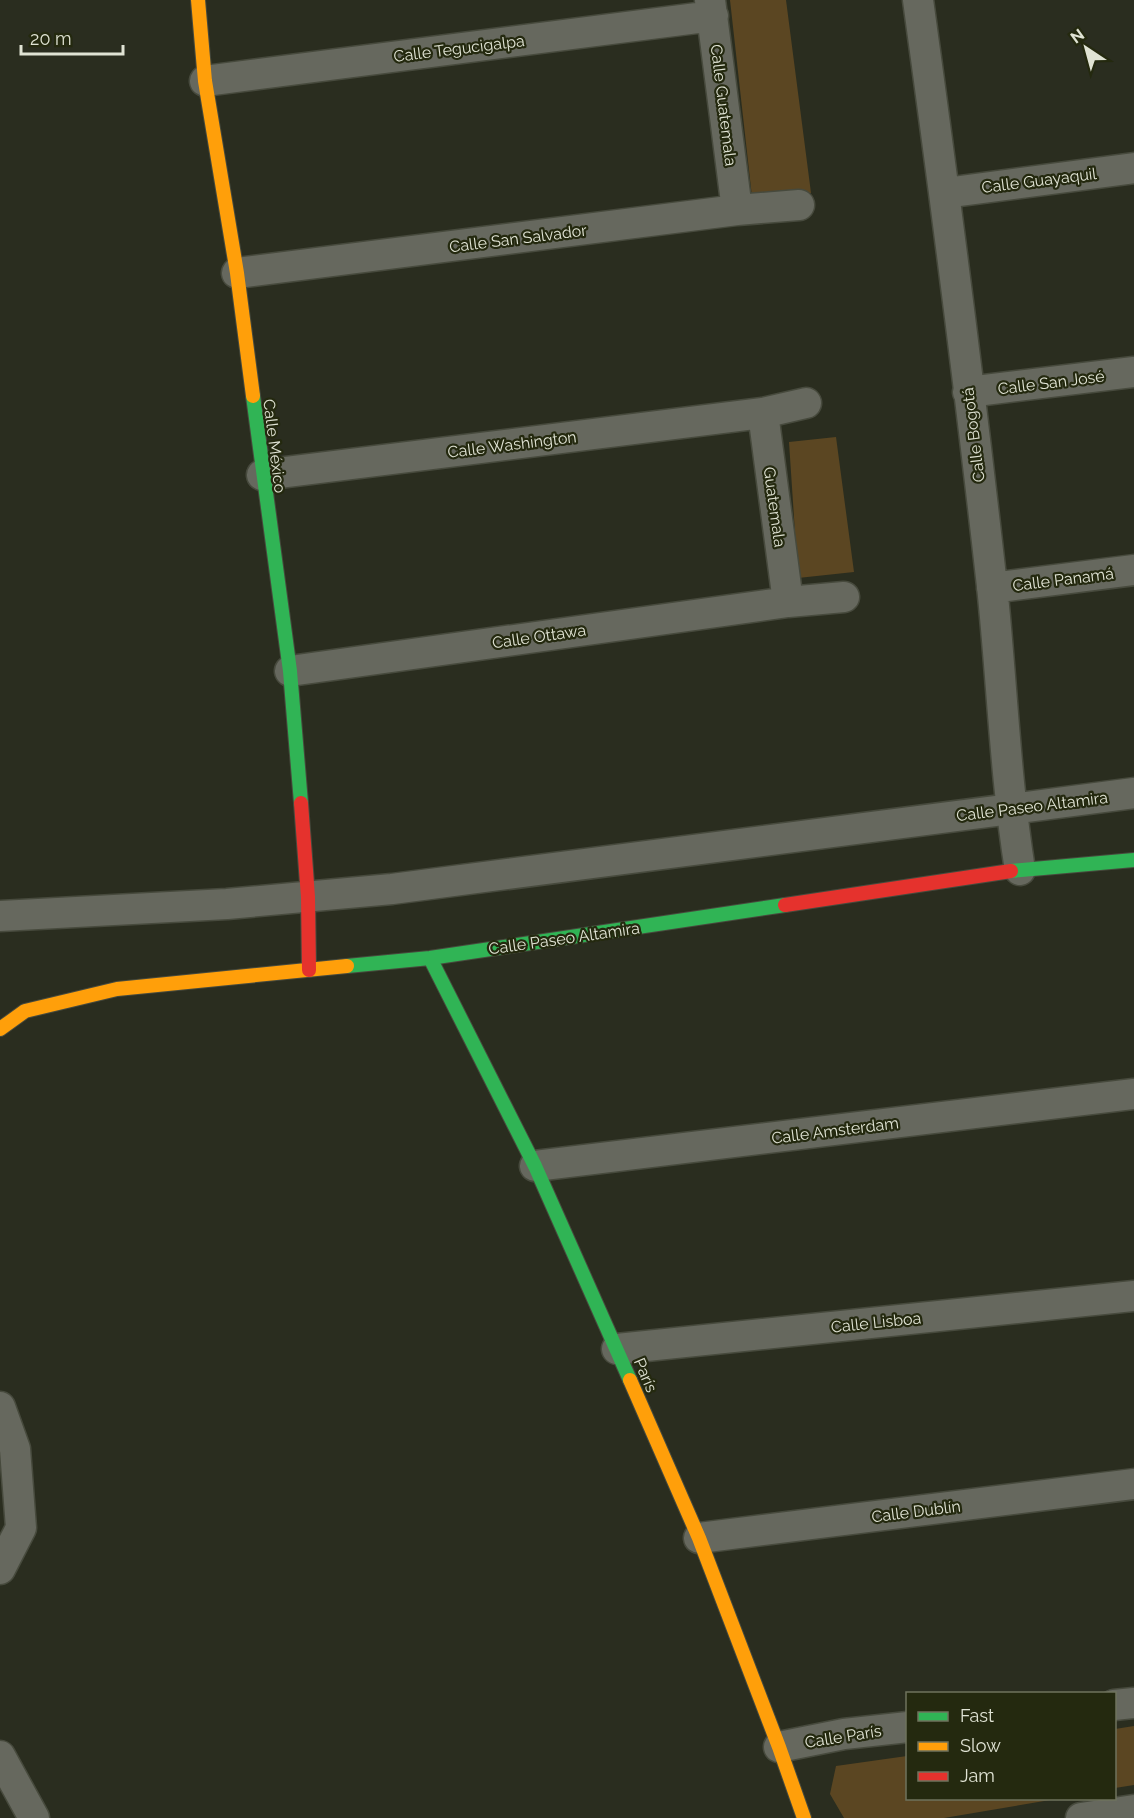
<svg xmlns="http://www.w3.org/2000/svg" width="1134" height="1818" font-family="Raleway,sans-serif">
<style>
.green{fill:#5b4622}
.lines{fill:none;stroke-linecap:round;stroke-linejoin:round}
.street-casing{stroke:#474a3d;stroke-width:33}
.fast-casing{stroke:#474a3d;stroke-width:16}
.slow-casing{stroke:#474a3d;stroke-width:16}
.jam-casing{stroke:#474a3d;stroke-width:16}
.street{stroke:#66685e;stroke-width:30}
.fast{stroke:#30b455;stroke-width:14}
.slow{stroke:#ff9f0a;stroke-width:14}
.jam{stroke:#e5322d;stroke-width:14}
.labels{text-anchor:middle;stroke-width:4.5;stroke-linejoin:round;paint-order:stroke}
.street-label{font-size:16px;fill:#e0e3d4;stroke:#24290f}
</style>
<rect width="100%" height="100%" fill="#2a2d1f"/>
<path class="green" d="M 730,0 L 786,0 L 811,193 L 752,197 Z
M 836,437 L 854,572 L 798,578 L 789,442 Z
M 1134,1726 L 1134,1785 L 1115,1788 L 1115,1729 Z
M 907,1756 L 908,1798 L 1056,1799 L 944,1818 L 844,1818 L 830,1794 L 836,1766 Z"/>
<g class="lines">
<defs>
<path id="street" d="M 710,0 L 737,210
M 918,0 C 945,195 970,390 992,586 C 1002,681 1005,776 1020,870
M 205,81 L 713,16
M 945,193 L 1134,168
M 237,273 L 737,210 L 799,205
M 968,392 L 1134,372
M 763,413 L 788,602
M 262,475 L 763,413 L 806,403
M 992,588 L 1134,570
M 290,671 L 788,602 L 844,597
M 0,916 L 227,904 L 392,889 L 1134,793
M 535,1166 L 1134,1094
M 617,1349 L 1134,1296
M 0,1407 L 15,1449 L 21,1528 L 0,1569
M 699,1538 L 1134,1484
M 1114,1705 L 1134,1703
M 779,1747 L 844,1734 L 908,1727
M 0,1756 L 34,1818
M 1081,1818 L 1134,1810"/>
<path id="fast" d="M 253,396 L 290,671 L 301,803
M 1011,871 L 1134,860
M 430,958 L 535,1166 L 630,1380
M 347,966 L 430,958 L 785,905"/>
<path id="slow" d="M 198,0 L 205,81 L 237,273 L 253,396
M 0,1029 L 25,1011 L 117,989 L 347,966
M 630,1380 L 699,1538 L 779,1747 L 804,1818"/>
<path id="jam" d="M 301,803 L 308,897 L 309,970
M 785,905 L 1011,871"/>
</defs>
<use href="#street" class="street-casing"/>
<use href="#fast" class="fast-casing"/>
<use href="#slow" class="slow-casing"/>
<use href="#jam" class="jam-casing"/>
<use href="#street" class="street"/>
<use href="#fast" class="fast"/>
<use href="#slow" class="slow"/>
<use href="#jam" class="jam"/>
</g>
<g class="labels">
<g class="street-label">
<text transform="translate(459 48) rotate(-7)" y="6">Calle Tegucigalpa</text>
<text transform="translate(724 105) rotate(83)" y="6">Calle Guatemala</text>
<text transform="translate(1039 180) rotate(-7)" y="6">Calle Guayaquil</text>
<text transform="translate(518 238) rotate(-7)" y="6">Calle San Salvador</text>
<text transform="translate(1051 382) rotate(-7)" y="6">Calle San José</text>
<text transform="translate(973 435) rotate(-97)" y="6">Calle Bogotá</text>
<text transform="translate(512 444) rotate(-7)" y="6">Calle Washington</text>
<text transform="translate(275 446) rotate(83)" y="6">Calle México</text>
<text transform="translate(775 507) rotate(82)" y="6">Guatemala</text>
<text transform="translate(1063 579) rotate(-7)" y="6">Calle Panamá</text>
<text transform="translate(539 636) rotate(-8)" y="6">Calle Ottawa</text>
<text transform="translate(1032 806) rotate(-7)" y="6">Calle Paseo Altamira</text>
<text transform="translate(564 938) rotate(-8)" y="6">Calle Paseo Altamira</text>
<text transform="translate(835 1130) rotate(-7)" y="6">Calle Amsterdam</text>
<text transform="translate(876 1322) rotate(-6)" y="6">Calle Lisboa</text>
<text transform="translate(646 1375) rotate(67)" y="6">París</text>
<text transform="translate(916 1511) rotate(-7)" y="6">Calle Dublín</text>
<text transform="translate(843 1736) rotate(-9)" y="6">Calle París</text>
</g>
</g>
<rect x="906" y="1692" width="210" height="108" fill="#24290f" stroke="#6f735e" stroke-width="1.5"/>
<rect x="918" y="1712" width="30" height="9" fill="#30b455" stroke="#6f735e" stroke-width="1.5"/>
<text x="960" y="1722" font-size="18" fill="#e0e3d4">Fast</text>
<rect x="918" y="1742" width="30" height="9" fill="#ff9f0a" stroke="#6f735e" stroke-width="1.5"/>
<text x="960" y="1752" font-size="18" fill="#e0e3d4">Slow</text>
<rect x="918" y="1772" width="30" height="9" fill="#e5322d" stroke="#6f735e" stroke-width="1.5"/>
<text x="960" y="1782" font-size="18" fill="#e0e3d4">Jam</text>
<g transform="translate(1086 48) rotate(324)" stroke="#24290f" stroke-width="4.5" paint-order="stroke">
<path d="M0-4.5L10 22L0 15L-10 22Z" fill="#e0e3d4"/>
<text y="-9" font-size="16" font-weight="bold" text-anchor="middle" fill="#e0e3d4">N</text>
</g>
<path d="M21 45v9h102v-9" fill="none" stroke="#e0e3d4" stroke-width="3"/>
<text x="30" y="45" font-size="18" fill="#e0e3d4" stroke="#24290f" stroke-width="4.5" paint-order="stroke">20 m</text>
</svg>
